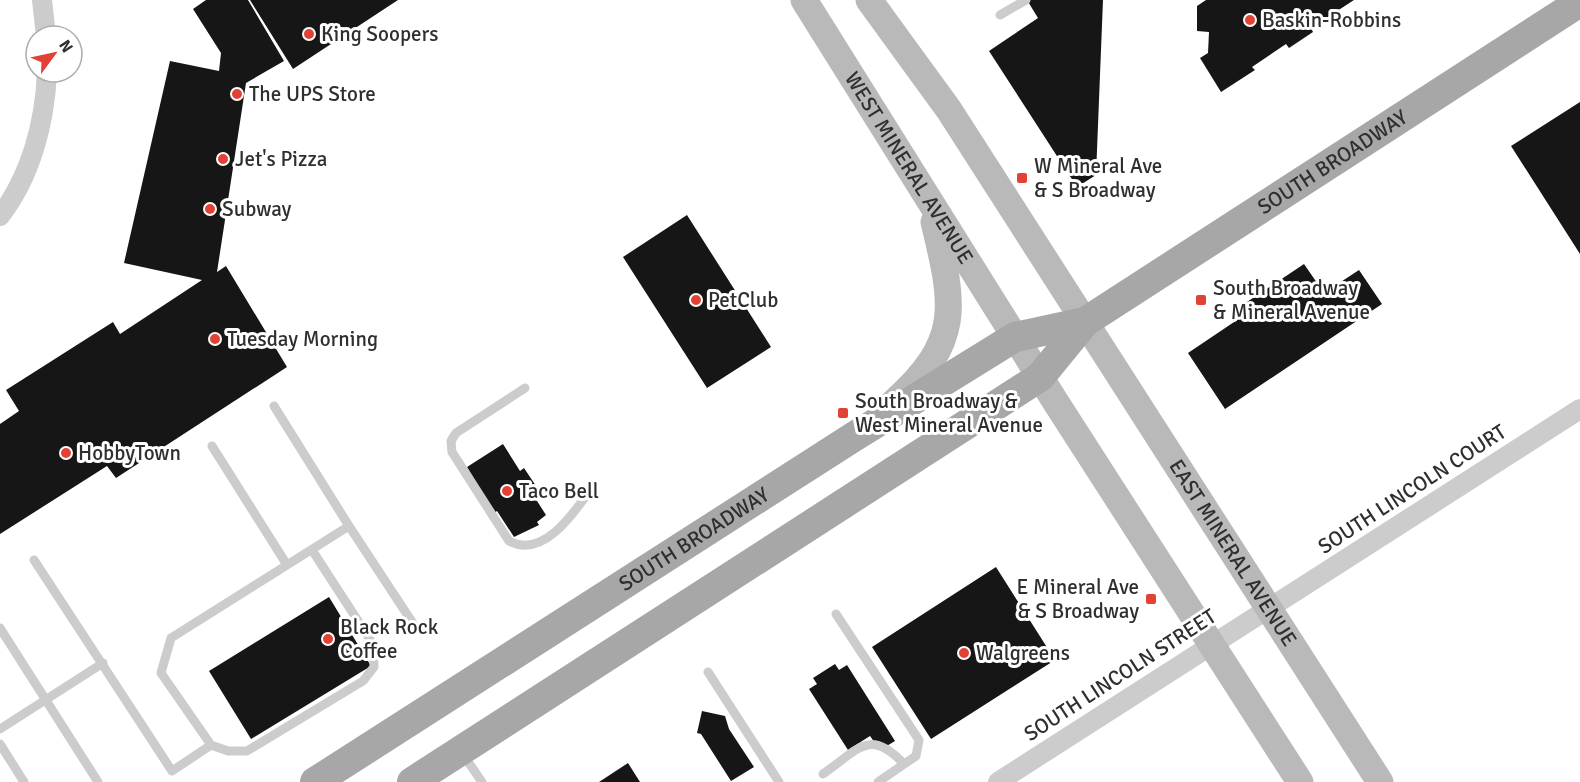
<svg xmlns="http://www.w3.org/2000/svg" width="1580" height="782" font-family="Signika,sans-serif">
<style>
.building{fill:#161616}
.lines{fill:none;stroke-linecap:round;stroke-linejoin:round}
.lane{stroke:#ccc;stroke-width:9}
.street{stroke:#ccc;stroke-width:20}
.secondary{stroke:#b9b9b9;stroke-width:27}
.primary{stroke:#a7a7a7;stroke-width:30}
.poi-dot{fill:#e24236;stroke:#fff;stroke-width:2}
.labels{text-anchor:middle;stroke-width:6;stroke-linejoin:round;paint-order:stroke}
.poi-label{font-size:21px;fill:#2f2f2f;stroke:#fff;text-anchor:start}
.street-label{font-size:21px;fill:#2f2f2f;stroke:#fff}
</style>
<rect width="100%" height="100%" fill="#fff"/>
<path class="building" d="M 206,0 L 248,0 L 284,61 L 246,83 L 217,272 L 226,266 L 287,367 L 116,478 L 107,466 L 0,534 L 0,424 L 19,411 L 6,390 L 113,322 L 120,334 L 202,280 L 124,263 L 170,61 L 219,71 L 221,53 L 193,9 Z
M 250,0 L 398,0 L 293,69 Z
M 1027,0 L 1103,0 L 1096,175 L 1077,187 L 989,51 L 1038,18 Z
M 1206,0 L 1354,0 L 1311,28 L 1313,32 L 1289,48 L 1286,44 L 1252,67 L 1255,70 L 1221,92 L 1200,58 L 1208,53 L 1209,32 L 1197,31 L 1197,6 Z
M 1580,102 L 1580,254 L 1511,146 Z
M 687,215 L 771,347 L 707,388 L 623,257 Z
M 1304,264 L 1324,293 L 1359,270 L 1382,304 L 1225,409 L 1188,353 L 1243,316 L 1238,308 Z
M 503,444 L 520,471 L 524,468 L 536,486 L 530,490 L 546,515 L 537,522 L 539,525 L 514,537 L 497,511 L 494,513 L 467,467 Z
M 996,567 L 1055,660 L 931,739 L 872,647 Z
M 329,597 L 371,666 L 251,739 L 209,671 Z
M 835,664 L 839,670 L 847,665 L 895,741 L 880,750 L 870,736 L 848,750 L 809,689 L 817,684 L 813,678 Z
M 702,711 L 725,716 L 729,729 L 754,767 L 731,781 L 701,734 L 697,733 Z
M 628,763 L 640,782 L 599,782 Z"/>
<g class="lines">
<path class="lane" d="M 1000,15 L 1026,0
M 525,388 L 456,433 L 451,441 L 452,452 L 509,541 C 544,560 576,510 593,486
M 274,406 L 349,526 L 287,565
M 349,526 L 416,628
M 34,560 L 172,771 L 211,745 L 161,673 L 171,638 L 287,565 L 212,446
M 836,614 L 919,740 L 916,756 L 878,782
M 0,628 L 98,782
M 708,672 L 779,782
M 0,729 L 103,663
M 0,744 L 24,782
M 211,745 L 228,751 L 247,751 L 363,681 L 374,667 L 373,644 L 312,550
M 462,753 L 482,782
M 823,774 C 858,750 869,727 904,764"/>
<path class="street" d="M 42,0 L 46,36
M 0,216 C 31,176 45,122 47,72
M 998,782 L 1580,409"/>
<g class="secondary">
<path id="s1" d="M 804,0 L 1055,401 L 1300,782"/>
<path id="s2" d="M 869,0 L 949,110 L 1380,782"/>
<path d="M 893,403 C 963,341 954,305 934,222"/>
</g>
<g class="primary">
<path id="s3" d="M 315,782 L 855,436 L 1015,337 L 1085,322"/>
<path id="s4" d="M 412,782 L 1040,377 L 1085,322 L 1580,2"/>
</g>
</g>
<g class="poi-dot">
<circle cx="1250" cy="20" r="6"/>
<circle cx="309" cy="34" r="6"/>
<circle cx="237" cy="94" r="6"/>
<circle cx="223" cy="159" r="6"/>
<rect x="1016" y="172" width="12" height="12" rx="3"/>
<circle cx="210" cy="209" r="6"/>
<circle cx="696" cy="300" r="6"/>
<rect x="1195" y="294" width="12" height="12" rx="3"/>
<circle cx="215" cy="339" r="6"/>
<rect x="837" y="407" width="12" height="12" rx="3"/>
<circle cx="66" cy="453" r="6"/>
<circle cx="507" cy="491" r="6"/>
<rect x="1145" y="593" width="12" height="12" rx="3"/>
<circle cx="328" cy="639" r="6"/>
<circle cx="964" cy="653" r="6"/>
</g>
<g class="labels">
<g class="poi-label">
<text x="1262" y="27">Baskin-Robbins</text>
<text x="321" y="41">King Soopers</text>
<text x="249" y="101">The UPS Store</text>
<text x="235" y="166">Jet's Pizza</text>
<text x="1034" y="173">W Mineral Ave<tspan x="1034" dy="24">&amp; S Broadway</tspan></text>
<text x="222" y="216">Subway</text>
<text x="1213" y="295">South Broadway<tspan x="1213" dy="24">&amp; Mineral Avenue</tspan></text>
<text x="708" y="307">PetClub</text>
<text x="227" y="346">Tuesday Morning</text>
<text x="855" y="408">South Broadway &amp;<tspan x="855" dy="24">West Mineral Avenue</tspan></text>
<text x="78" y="460">HobbyTown</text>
<text x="519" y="498">Taco Bell</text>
<text x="1139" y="594" text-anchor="end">E Mineral Ave<tspan x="1139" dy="24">&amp; S Broadway</tspan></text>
<text x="340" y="634">Black Rock<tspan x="340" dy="24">Coffee</tspan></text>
<text x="976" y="660">Walgreens</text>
</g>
<g class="street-label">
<text dy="7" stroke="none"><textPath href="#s4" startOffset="1113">SOUTH BROADWAY</textPath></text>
<text dy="7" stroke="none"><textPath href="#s1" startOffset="198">WEST MINERAL AVENUE</textPath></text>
<text transform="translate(1412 489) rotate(-33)" y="7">SOUTH LINCOLN COURT</text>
<text dy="7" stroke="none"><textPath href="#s3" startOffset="450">SOUTH BROADWAY</textPath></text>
<text dy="7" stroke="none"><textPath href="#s2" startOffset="662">EAST MINERAL AVENUE</textPath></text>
<text transform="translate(1120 675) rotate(-33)" y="7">SOUTH LINCOLN STREET</text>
</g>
</g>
<g transform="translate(54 54) rotate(57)"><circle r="28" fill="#ffffff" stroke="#acacac" stroke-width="1.5"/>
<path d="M0-4.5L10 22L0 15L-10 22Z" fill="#e24236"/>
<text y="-9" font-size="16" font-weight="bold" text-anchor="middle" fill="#2f2f2f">N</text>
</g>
</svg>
